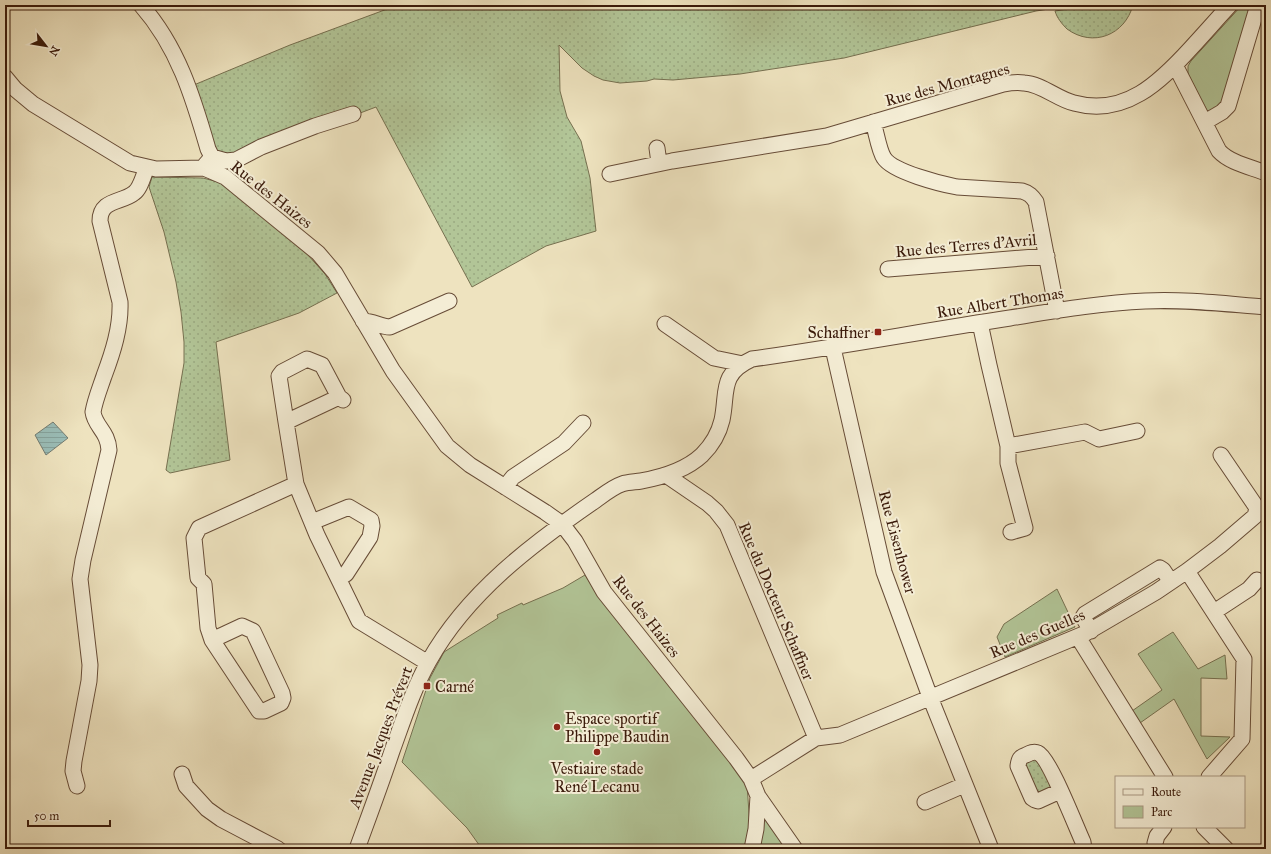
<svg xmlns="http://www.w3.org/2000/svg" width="1271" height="854" font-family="'IM FELL Great Primer',serif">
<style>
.grass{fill:url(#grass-dots);stroke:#767050}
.park{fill:#b2c597;stroke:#767050}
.water{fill:url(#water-rules);stroke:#747c72}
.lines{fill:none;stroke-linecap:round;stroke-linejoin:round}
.minor-casing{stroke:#674c37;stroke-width:17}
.minor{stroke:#f4edd5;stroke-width:15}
.poi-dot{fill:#8f2418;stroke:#f4edd5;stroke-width:1.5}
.labels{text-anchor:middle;stroke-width:4;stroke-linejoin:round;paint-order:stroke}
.street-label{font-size:16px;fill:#3a1a0a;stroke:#f4edd5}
.poi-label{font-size:16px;fill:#3a1a0a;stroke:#f4edd5;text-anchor:start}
</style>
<defs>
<pattern id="grass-dots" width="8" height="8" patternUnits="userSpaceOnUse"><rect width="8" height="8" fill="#b2c597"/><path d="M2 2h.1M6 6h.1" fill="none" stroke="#9aa981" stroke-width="1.8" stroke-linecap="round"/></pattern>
<pattern id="water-rules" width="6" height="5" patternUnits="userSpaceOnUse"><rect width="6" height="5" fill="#9abdb7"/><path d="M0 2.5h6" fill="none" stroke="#85a29c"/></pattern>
</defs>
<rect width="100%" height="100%" fill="#eee3bf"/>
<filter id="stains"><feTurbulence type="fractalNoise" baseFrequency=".005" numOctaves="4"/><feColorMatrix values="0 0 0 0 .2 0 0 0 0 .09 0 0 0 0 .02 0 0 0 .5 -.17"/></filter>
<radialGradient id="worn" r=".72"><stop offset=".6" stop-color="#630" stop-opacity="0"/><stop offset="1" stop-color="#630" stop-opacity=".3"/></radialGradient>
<path class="grass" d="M 398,5 L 1074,5 L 1036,11 L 844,58 L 740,74 L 673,80 L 654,79 L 647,81 L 620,83 L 603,80 L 594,76 L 582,68 L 559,45 L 560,91 L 567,117 L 581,141 L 590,178 L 596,231 L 546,246 L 472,287 L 376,107 L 236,160 L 212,157 L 189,87 L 290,45 Z
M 1099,5 L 1133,5 C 1125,35 1093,48 1067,29 C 1062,24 1057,18 1055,11 Z
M 152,177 L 203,178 L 218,182 L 232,190 L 307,254 L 325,274 L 337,293 L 299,313 L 216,342 L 230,460 L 170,473 L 166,470 L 184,363 L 184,342 L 181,312 L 176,282 L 164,232 L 149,187 Z
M 1034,757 L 1054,787 L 1037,794 L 1023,765 Z"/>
<path class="park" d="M 1242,5 L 1253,5 L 1224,106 L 1211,112 L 1207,111 L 1188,74 L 1188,66 L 1191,61 Z
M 585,575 L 600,598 L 747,784 L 750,828 L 746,849 L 482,849 L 467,828 L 402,762 L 430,678 L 444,652 L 498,618 L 497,615 L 522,603 L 523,605 L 563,588 Z
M 1057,589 L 1075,627 L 1005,657 L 997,637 L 1004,624 Z
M 1173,632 L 1198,669 L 1225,655 L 1227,679 L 1201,678 L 1201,736 L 1230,737 L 1207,759 L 1174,699 L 1140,723 L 1132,711 L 1162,690 L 1138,654 Z
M 761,812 L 787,849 L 755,849 Z"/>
<path class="water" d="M 53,422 L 68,438 L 46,455 L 35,435 Z"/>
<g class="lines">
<defs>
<path id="minor" d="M 141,5 C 178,47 193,97 208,149 L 212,157
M 1175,65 L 1219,151 C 1230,163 1251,167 1266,173
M 5,77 L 15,89 L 33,104 L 130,163 L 156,169 L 204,168 L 225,177 L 318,253 L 335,273 L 393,371 L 447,446 L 470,465 L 545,512 L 562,524 L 575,541 L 604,592 L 736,758 L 751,779 L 758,796 L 795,849
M 873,122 C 876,131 879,151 884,158 C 893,172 941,184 957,187 L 1022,191 C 1029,193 1032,196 1036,202 L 1057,311
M 1205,122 L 1222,112 L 1228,106 L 1258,5
M 657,148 L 659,163
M 205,165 L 212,157 L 226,161 L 236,160 L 261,147 L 315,126 L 353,114
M 610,174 L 672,161 L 827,136 L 1003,84 C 1009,83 1017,82 1024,83 C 1042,84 1057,99 1074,103 C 1125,117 1160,82 1191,48 C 1204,34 1217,19 1230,5
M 888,269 L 1047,256
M 363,321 C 374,321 380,327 390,327 L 449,301
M 980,323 L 989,365 L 1008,446 L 1008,463 L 1025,528 L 1011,532
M 665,324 L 714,358 L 743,364
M 833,348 L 884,572 L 930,697 L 991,849
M 343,400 L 339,397 L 286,422 L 296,484 L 317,535 L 359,621 L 428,663
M 286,422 L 279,376 L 282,372 L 307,359 L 322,365 L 339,397
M 1008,446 L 1085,432 L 1099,439 L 1137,431
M 666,475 L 707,503 L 716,511 L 727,525 L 816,738
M 505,487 L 513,477 L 564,443 L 583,423
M 312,522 L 349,507 L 371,520 L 372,526 L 370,537 L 346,574 L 339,578
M 1187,571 L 1244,659 L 1242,739 L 1209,777
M 1214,612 L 1249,589 L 1257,580
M 1091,631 L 1083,617 L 1085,614 L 1160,568 L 1163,570 L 1171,582
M 1078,637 L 1165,777
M 212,640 L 242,626 L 253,631 L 282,693 L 283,698 L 281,703 L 264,711 L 259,711 L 212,640 L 208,628 L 204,584 L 198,578 L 194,538 L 199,528 L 296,484
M 182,774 L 186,786 L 207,809 L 221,819 L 278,849
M 751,779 L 816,738 L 840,735 L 1086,633 L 1156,592 L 1187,571 L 1220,546 L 1255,516 L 1257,508 L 1221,455
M 77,786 L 73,771 L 74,761 L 89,681 L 90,665 L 80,579 L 83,560 L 109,450 C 108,431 95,427 93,412 C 95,400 100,388 104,376 C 113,352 121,327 120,302 L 100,221 C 100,199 122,203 134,193 C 141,188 143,175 147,168
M 1060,791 L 1038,801 L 1035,800 L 1032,798 L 1018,766 C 1019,759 1020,757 1026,755 C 1030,753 1034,751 1038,753 C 1049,757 1076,827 1083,842 L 1084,849
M 925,802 L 964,785
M 1204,827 L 1226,849
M 1155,843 L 1157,836 L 1164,827
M 357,849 C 369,816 381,784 392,751 C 403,721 413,689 429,661 C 467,593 532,544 596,500 C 603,495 613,487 622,484 C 628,482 635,482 641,481 C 663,477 686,470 702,455 C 711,446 719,433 722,420 C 728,392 719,374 752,359 C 838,347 924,331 1010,318 C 1054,311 1100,303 1145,301 C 1185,299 1226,304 1266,307
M 752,849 L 756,829 L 758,796"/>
</defs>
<use href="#minor" class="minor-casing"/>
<use href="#minor" class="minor"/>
</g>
<g class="poi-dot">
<rect x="874" y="328" width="8" height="8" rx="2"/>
<rect x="423" y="682" width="8" height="8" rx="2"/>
<circle cx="557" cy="727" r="4"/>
<circle cx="597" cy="752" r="4"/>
</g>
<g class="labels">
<g class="street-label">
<text transform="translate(947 84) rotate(-15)" y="6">Rue des Montagnes</text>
<text transform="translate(272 194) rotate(38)" y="6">Rue des Haizes</text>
<text transform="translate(966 245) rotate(-5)" y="6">Rue des Terres d'Avril</text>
<text transform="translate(1000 302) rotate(-9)" y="6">Rue Albert Thomas</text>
<text transform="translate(898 542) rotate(75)" y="6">Rue Eisenhower</text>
<text transform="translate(777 601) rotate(67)" y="6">Rue du Docteur Schaffner</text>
<text transform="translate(647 616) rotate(52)" y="6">Rue des Haizes</text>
<text transform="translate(1037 633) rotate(-23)" y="6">Rue des Guelles</text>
<text transform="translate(380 737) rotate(-69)" y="6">Avenue Jacques Prévert</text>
</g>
<g class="poi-label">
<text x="870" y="338" text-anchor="end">Schaffner</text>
<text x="435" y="692">Carné</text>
<text x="565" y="724">Espace sportif<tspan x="565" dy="18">Philippe Baudin</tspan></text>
<text x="597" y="774" text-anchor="middle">Vestiaire stade<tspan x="597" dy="18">René Lecanu</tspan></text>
</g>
</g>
<rect width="1271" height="854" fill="none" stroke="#eee3bf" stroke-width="20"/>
<rect x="6" y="6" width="1259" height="842" fill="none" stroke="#3a1a0a" stroke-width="2"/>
<rect x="10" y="10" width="1251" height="834" fill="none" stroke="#3a1a0a"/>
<rect x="1115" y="776" width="130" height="52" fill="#f4edd5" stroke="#aa9984"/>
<rect x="1123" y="789" width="20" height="6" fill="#f4edd5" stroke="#aa9984"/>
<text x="1151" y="796" font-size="12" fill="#3a1a0a">Route</text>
<rect x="1123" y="806" width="20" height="12" fill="#b2c597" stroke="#aa9984"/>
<text x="1151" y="816" font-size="12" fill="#3a1a0a">Parc</text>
<g transform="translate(46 46) rotate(121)" stroke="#f4edd5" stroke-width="3" paint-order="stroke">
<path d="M0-3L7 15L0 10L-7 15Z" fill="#3a1a0a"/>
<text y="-6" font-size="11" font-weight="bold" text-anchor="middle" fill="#3a1a0a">N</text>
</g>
<path d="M28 820v6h82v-6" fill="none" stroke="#3a1a0a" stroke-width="2"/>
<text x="34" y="820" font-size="12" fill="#3a1a0a" stroke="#f4edd5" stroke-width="3" paint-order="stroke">50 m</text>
<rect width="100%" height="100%" filter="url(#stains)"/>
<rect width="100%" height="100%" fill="url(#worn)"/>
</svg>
